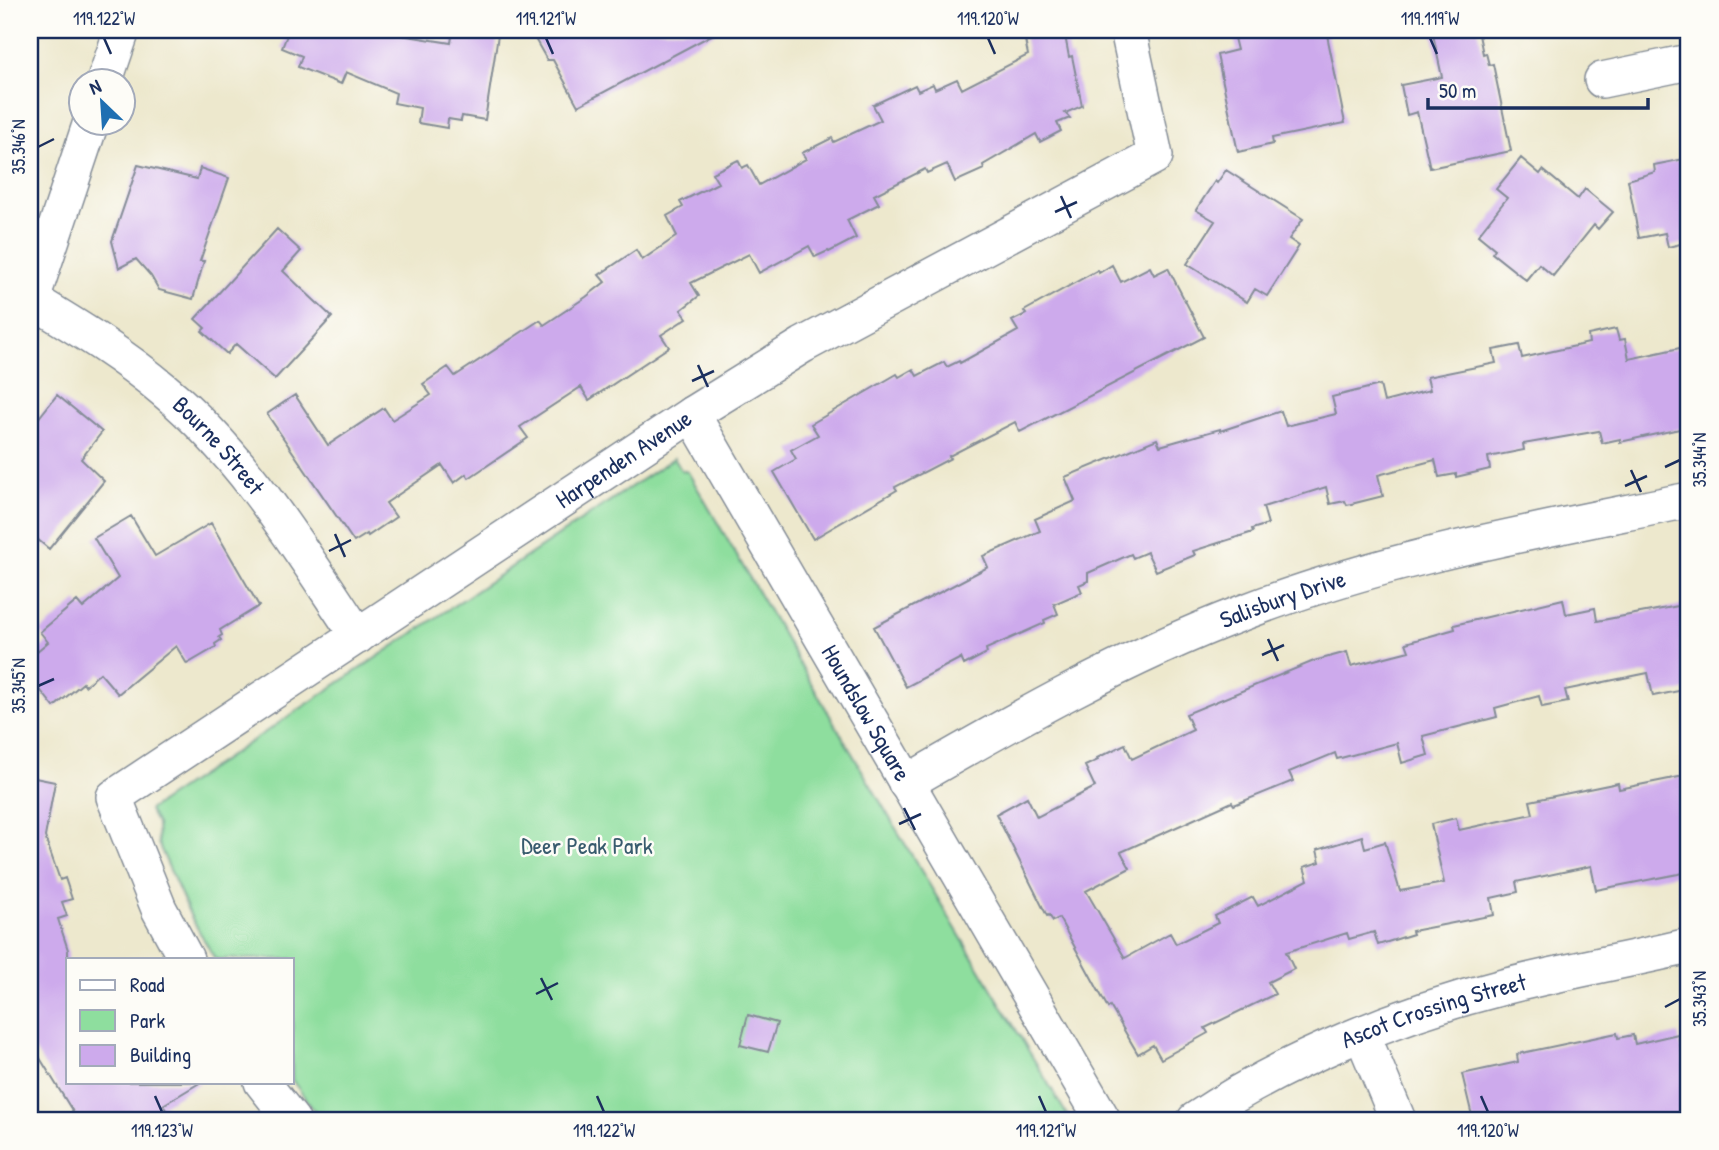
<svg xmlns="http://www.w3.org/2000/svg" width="1719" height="1150" font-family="'Patrick Hand',sans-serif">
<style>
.green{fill:#8ede9e;stroke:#54867e;stroke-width:2}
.building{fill:#cdaaec}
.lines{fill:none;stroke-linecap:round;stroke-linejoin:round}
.street-casing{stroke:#848c96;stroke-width:38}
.street{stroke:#fff;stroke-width:35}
.ticks{fill:none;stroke:#1b2f5e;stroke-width:2.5}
.labels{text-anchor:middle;stroke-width:5;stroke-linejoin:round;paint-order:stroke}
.street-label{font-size:24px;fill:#1b2f5e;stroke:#fdfcf7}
.park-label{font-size:24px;fill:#385b6e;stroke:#fdfcf7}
.neatline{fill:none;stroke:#1b2f5e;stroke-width:2.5}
.ticks-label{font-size:18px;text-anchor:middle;fill:#1b2f5e}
</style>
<rect width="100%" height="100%" fill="#fdfcf7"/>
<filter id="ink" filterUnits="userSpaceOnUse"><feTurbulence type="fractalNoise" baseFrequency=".0143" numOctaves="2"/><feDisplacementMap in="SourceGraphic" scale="14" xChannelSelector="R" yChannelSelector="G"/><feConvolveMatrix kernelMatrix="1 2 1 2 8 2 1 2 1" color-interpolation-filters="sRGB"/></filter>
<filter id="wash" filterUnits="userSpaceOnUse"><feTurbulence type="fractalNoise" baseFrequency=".00686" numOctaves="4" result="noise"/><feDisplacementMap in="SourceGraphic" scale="28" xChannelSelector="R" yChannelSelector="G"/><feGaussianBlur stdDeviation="1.57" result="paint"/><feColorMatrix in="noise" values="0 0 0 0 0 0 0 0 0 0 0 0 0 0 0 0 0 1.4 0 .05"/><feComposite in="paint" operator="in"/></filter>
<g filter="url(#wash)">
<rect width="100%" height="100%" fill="#ede8cd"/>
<path class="green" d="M 674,458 L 681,470 L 688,472 L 895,827 L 1070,1120 L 321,1120 L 292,1080 L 292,959 L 215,959 L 191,917 L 158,843 L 157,824 L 149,810 Z"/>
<g id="blocks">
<path class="building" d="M 289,30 L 389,30 L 388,33 L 451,43 L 453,30 L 469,30 L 498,35 L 485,120 L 462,116 L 461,121 L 448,119 L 447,128 L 418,123 L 420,108 L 394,103 L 396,93 L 346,72 L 341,84 L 298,67 L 302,56 L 282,48 Z
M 530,30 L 721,30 L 578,106 L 553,60 L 547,60 Z
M 1023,30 L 1064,30 L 1069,57 L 1072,56 L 1082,106 L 1065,113 L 1070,118 L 1057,123 L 1061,131 L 1040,142 L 1036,134 L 983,165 L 984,169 L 955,182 L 947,164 L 927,173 L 925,169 L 874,195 L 879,204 L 847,220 L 856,238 L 829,252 L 828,251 L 815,257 L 809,246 L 759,273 L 749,254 L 691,283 L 699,296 L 681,310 L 687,318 L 661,335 L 669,347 L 589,400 L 581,387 L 520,427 L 528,438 L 469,478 L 466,474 L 454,483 L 442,465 L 386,503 L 396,517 L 368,536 L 367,534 L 354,542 L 267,414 L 295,395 L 328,445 L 384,408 L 392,420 L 431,395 L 423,384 L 448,367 L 455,376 L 540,320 L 544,325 L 586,297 L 605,282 L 599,275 L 636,250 L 642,260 L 677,236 L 667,216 L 683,207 L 680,202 L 718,183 L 712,173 L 738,160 L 742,168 L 748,165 L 759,185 L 806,159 L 802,153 L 832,138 L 834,142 L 881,120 L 873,105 L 915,85 L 918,91 L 933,84 L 935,89 L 957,79 L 962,89 L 1028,55 Z
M 1232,30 L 1326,30 L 1345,123 L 1272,138 L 1273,144 L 1238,152 L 1217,55 L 1237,50 Z
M 1432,30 L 1478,30 L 1483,54 L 1486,53 L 1489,65 L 1493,64 L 1511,151 L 1430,168 L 1417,112 L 1407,115 L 1401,85 L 1442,77 Z
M 1521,158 L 1540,174 L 1543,170 L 1578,199 L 1585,189 L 1613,212 L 1598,229 L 1594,225 L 1553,276 L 1539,264 L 1526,280 L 1492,253 L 1495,249 L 1478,235 L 1507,198 L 1496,189 Z
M 1689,158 L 1689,242 L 1668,247 L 1665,233 L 1639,238 L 1628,180 L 1655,172 L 1654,165 Z
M 138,165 L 197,179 L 200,168 L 229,178 L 200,261 L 204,261 L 193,299 L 159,290 L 151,276 L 136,259 L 119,268 L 112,241 Z
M 1226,170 L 1303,219 L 1289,239 L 1299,246 L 1267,296 L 1255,289 L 1247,302 L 1187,264 L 1215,221 L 1196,210 L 1215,181 L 1217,183 Z
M 277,229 L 301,251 L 283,271 L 332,317 L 275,379 L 236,344 L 227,354 L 202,331 L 205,328 L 195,319 Z
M 1112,265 L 1121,282 L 1150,267 L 1154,275 L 1168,268 L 1204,337 L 1020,432 L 1015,422 L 949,456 L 951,458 L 895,487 L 897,490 L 813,539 L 774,472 L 796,459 L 791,450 L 818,435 L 811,424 L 897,374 L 899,377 L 913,369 L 917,376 L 944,362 L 947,367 L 959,361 L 960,363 L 1018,331 L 1012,321 L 1026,314 L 1024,311 L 1098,270 L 1099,273 Z
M 1616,329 L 1619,340 L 1625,339 L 1629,359 L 1689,346 L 1689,427 L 1620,442 L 1620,439 L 1602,443 L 1599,431 L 1523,444 L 1524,450 L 1488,457 L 1490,469 L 1456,477 L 1456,474 L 1439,477 L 1435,460 L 1378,475 L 1383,496 L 1347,505 L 1345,501 L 1330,504 L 1326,487 L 1263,507 L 1268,524 L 1252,529 L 1253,532 L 1193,551 L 1195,555 L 1156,571 L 1147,552 L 1133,558 L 1131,554 L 1088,573 L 1088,581 L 1079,585 L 1082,592 L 1054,604 L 1058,614 L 1044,620 L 1045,623 L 986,649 L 987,653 L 964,665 L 961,658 L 906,687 L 874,627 L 988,567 L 983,556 L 1040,531 L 1035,519 L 1075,501 L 1065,477 L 1157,439 L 1160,446 L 1220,429 L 1220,431 L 1281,411 L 1286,426 L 1336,414 L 1332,397 L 1380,385 L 1384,402 L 1430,390 L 1427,377 L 1496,363 L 1493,350 L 1519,345 L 1522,358 L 1589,343 L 1588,335 Z
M 57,395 L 102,432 L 81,459 L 104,481 L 49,549 L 30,533 L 30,429 Z
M 131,516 L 155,556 L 211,523 L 259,606 L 220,630 L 222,635 L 219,637 L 221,640 L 215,644 L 216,647 L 187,664 L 176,646 L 118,694 L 100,673 L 85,686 L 83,683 L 54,707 L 30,677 L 30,657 L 48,642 L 40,632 L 77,601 L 83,608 L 118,578 L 94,538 Z
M 1563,599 L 1566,614 L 1595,608 L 1597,621 L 1689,604 L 1689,689 L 1653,696 L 1648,673 L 1565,690 L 1568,702 L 1542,707 L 1539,696 L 1495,708 L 1497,717 L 1423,736 L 1428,755 L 1402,763 L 1397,743 L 1337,759 L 1335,753 L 1289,772 L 1293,781 L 1234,805 L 1232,802 L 1121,852 L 1130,868 L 1086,891 L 1125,958 L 1170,933 L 1176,944 L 1218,923 L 1215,916 L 1253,897 L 1258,906 L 1308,880 L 1304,867 L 1320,862 L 1317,850 L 1362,836 L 1365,848 L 1385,842 L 1400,891 L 1444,883 L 1431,824 L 1456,818 L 1459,830 L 1533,814 L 1530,801 L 1618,783 L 1619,789 L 1689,775 L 1689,872 L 1596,890 L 1591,866 L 1516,882 L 1518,892 L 1491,898 L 1494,915 L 1412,931 L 1413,934 L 1378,945 L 1374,932 L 1349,939 L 1347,933 L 1286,952 L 1294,969 L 1268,982 L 1275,994 L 1205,1028 L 1208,1033 L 1161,1059 L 1153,1045 L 1138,1054 L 1110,1006 L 1108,1008 L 1059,918 L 1053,921 L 1049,915 L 1047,916 L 996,814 L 1027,797 L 1037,817 L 1095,787 L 1085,766 L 1098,760 L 1097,758 L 1125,744 L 1132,759 L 1193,730 L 1186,714 L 1314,661 L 1347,652 L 1351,666 L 1409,651 L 1406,643 L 1455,629 L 1454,625 Z
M 30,777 L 55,782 L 45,837 L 60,880 L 65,878 L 72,899 L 62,902 L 67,916 L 58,919 L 68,950 L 68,1082 L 201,1082 L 163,1105 L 172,1120 L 78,1120 L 30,1042 Z
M 748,1015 L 777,1023 L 768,1052 L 740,1045 Z
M 1617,1033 L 1618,1038 L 1633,1035 L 1635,1044 L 1678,1034 L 1689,1085 L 1689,1120 L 1607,1120 L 1606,1113 L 1571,1120 L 1473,1120 L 1462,1074 L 1518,1062 L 1517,1054 Z"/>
</g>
</g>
<g filter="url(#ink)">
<use href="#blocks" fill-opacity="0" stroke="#848c96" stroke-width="2"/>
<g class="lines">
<defs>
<g id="street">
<path d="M 105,80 L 122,30"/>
<path d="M 1602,80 L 1689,62"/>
<path id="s1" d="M 32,300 C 78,328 123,355 164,390 C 245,457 300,550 358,636"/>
<path d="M 30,305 L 91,122"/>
<path id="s2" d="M 692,414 L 1103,1120"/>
<path id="s3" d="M 906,783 C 1015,720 1124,658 1242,613 C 1386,557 1539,531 1689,500"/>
<path id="s4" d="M 186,959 L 159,909 L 114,797 L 692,414 L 803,345 L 1155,156 L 1128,30"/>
<path d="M 1362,1034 L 1398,1120"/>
<path d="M 262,1082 L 292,1120"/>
<path id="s5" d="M 1195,1120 C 1284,1060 1403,1012 1507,986 C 1567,971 1629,960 1689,946"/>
</g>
</defs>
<use href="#street" class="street-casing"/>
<use href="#street" class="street"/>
</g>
</g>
<path class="ticks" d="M 104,38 L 111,54M 546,38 L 553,54M 988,38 L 995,54M 1430,38 L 1437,54M 38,147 L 54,139M 1061,196 L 1071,218M 1055,212 L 1077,202M 698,365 L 708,387M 692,381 L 714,371M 1665,467 L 1680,460M 1631,470 L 1641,492M 1625,486 L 1647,476M 335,534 L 345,557M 329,551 L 351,540M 1268,639 L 1278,661M 1262,655 L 1284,645M 38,686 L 54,679M 904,808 L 915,830M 899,824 L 921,814M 541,978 L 552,1000M 536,994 L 558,983M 1665,1007 L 1680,999M 155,1096 L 162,1112M 597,1096 L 604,1112M 1039,1096 L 1046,1112M 1481,1096 L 1488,1112"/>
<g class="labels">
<g class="street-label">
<text dy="8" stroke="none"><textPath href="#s1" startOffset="238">Bourne Street</textPath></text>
<text dy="8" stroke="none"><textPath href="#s4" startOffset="789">Harpenden Avenue</textPath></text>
<text dy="8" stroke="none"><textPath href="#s3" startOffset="420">Salisbury Drive</textPath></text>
<text dy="8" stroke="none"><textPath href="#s2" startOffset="346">Houndslow Square</textPath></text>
<text dy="8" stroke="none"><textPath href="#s5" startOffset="264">Ascot Crossing Street</textPath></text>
</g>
<g class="park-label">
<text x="587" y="854">Deer Peak Park</text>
</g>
</g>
<rect width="1719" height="1150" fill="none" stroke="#fdfcf7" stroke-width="77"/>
<rect x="66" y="958" width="228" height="126" fill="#fdfcf7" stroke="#a3aaba" stroke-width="2"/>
<rect x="80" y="980" width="35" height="10" fill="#ffffff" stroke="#a3aaba" stroke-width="2"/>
<text x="130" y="992" font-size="21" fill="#1b2f5e">Road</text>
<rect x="80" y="1010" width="35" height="21" fill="#8ede9e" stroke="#a3aaba" stroke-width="2"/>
<text x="130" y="1028" font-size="21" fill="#1b2f5e">Park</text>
<rect x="80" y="1045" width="35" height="21" fill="#cdaaec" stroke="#a3aaba" stroke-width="2"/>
<text x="130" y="1062" font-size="21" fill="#1b2f5e">Building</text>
<g transform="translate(102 102) rotate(335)"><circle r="33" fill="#fdfcf7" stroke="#a3aaba" stroke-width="2"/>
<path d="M0-5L12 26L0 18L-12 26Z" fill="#1f6fb2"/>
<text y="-10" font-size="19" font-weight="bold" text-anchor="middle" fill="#1b2f5e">N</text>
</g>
<path d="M1428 98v10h220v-10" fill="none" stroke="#1b2f5e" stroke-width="3.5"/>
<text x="1439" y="98" font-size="21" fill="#1b2f5e" stroke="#fdfcf7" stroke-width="5" paint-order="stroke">50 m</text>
<rect x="38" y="38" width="1642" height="1074" class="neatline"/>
<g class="ticks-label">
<text x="104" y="25">119.122°W</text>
<text x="546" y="25">119.121°W</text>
<text x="988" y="25">119.120°W</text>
<text x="1430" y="25">119.119°W</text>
<text transform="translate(19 147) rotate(-90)" y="6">35.346°N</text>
<text transform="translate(1700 460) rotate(-90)" y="6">35.344°N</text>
<text transform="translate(19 686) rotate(-90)" y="6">35.345°N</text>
<text transform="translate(1700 999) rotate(-90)" y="6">35.343°N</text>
<text x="162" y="1137">119.123°W</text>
<text x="604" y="1137">119.122°W</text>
<text x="1046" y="1137">119.121°W</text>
<text x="1488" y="1137">119.120°W</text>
</g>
</svg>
